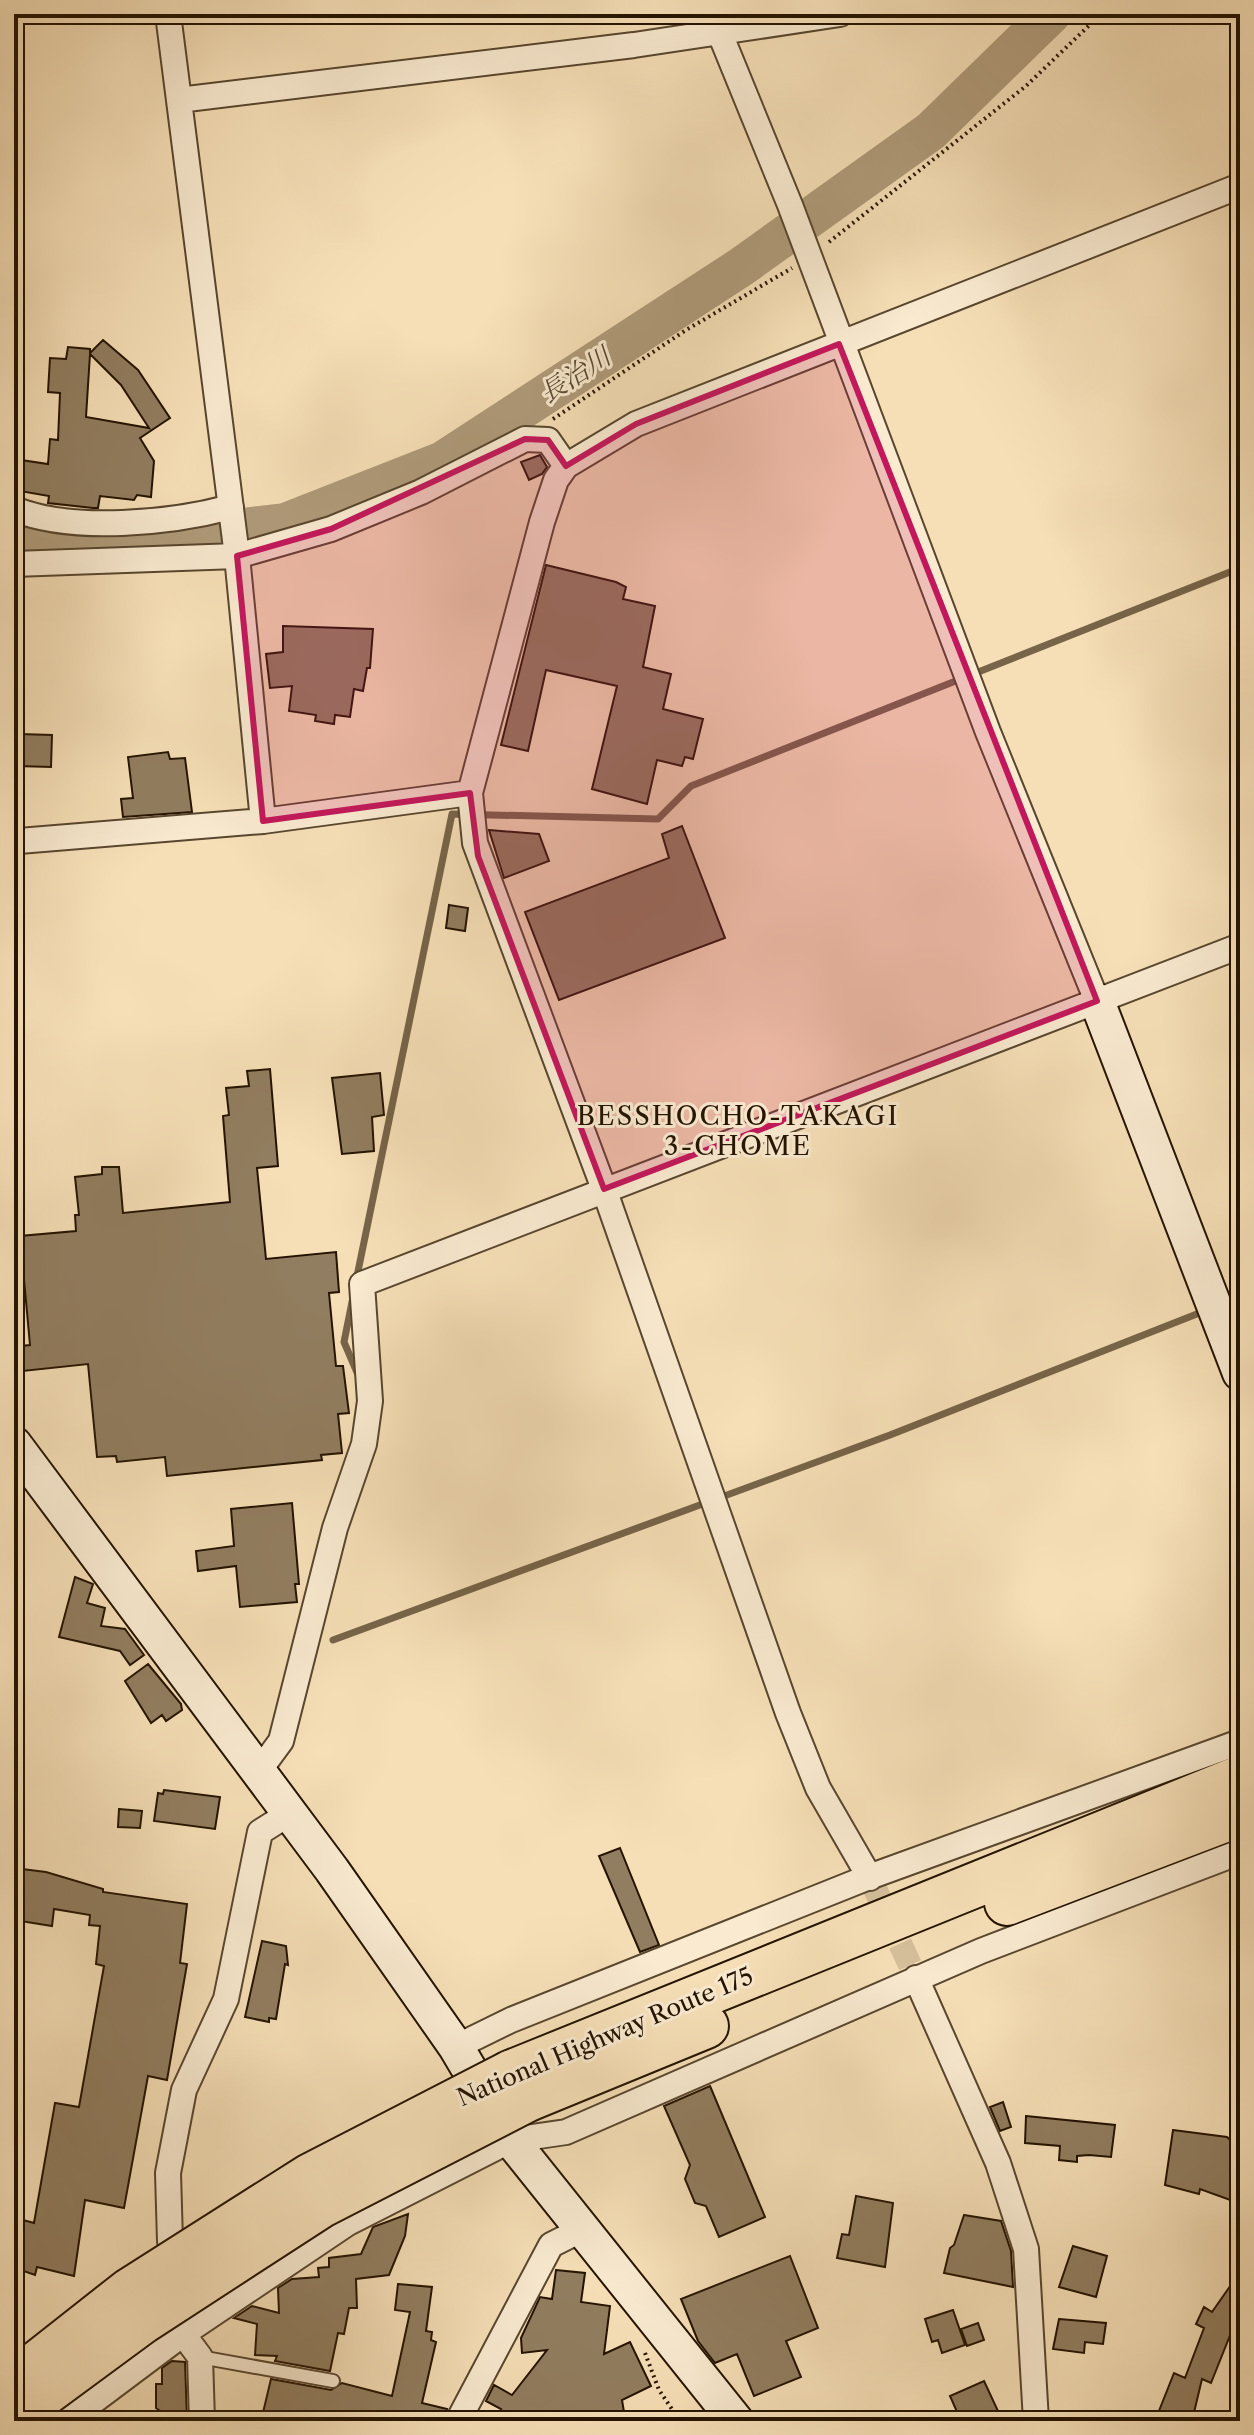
<svg xmlns="http://www.w3.org/2000/svg" width="1254" height="2435" font-family="'Libre Caslon Text','Noto Serif JP',serif">
<style>
.lines{fill:none;stroke-linecap:round;stroke-linejoin:round}
.stream{stroke:#776449;stroke-width:7}
.river{stroke:#af9a79;stroke-width:40}
.building{fill:#917d5f;stroke:#241300;stroke-width:2;fill-rule:evenodd}
.street-tunnel{stroke:#d6c09c;stroke-width:24;stroke-dasharray:24 12;stroke-linecap:butt}
.lane-casing{stroke:#58462e;stroke-width:16}
.street-casing{stroke:#58462e;stroke-width:28}
.secondary-casing{stroke:#241300;stroke-width:38}
.highway-casing{stroke:#241300;stroke-width:48}
.path{stroke:#241300;stroke-width:4;stroke-dasharray:2 4;stroke-linecap:butt}
.lane{stroke:#f9ead0;stroke-width:12}
.street{stroke:#f9ead0;stroke-width:24}
.secondary{stroke:#f9ead0;stroke-width:34}
.highway{stroke:#f6dfb7;stroke-width:44}
.highway-bridge-casing{stroke:#241300;stroke-width:48;stroke-linecap:butt}
.highway-bridge{stroke:#f6dfb7;stroke-width:44}
.marked{fill:#c2185b;fill-opacity:0.2;stroke:#c2185b;stroke-width:6;stroke-linejoin:round}
.labels{text-anchor:middle;stroke-width:6;stroke-linejoin:round;paint-order:stroke}
.street-label{font-size:24px;fill:#241300;stroke:#f9ead0}
.water-label{font-size:26px;font-style:italic;fill:#5c4930;stroke:#f9ead0}
.neighbourhood-label{font-size:26px;letter-spacing:2px;fill:#241300;stroke:#f9ead0}
</style>
<rect width="100%" height="100%" fill="#f6dfb7"/>
<filter id="stains"><feTurbulence type="fractalNoise" baseFrequency=".0025" numOctaves="4"/><feColorMatrix values="0 0 0 0 .2 0 0 0 0 .09 0 0 0 0 .02 0 0 0 .5 -.17"/></filter>
<radialGradient id="worn" r=".72"><stop offset=".6" stop-color="#630" stop-opacity="0"/><stop offset="1" stop-color="#630" stop-opacity=".3"/></radialGradient>
<g class="lines">
<path class="stream" d="M 356,1281 L 452,814 L 658,819 L 691,786 L 1240,568
M 353,1297 L 344,1342 L 359,1377
M 1222,1304 L 1240,1297
M 333,1640 L 890,1435 L 1207,1310"/>
<path class="river" d="M 14,535 L 132,541 L 285,523 L 443,461 L 741,267 L 931,131 L 1051,14"/>
</g>
<path class="building" d="M 103,340 L 138,370 L 170,418 L 140,438 L 154,461 L 151,497 L 137,495 L 134,500 L 100,496 L 98,508 L 93,508 L 48,503 L 49,496 L 14,490 L 14,459 L 48,464 L 50,439 L 58,440 L 60,393 L 48,392 L 50,358 L 66,359 L 68,347 L 90,349 L 90,353 ZM 90,354 L 121,385 L 149,428 L 86,417 Z
M 540,455 L 547,467 L 542,474 L 529,480 L 521,462 Z
M 546,565 L 616,582 L 626,587 L 623,599 L 655,606 L 643,667 L 671,674 L 663,709 L 703,719 L 693,759 L 685,757 L 682,766 L 657,760 L 647,804 L 592,789 L 617,686 L 546,670 L 528,751 L 501,745 Z
M 283,626 L 373,629 L 370,668 L 367,668 L 363,691 L 354,689 L 350,717 L 335,715 L 334,724 L 315,721 L 316,715 L 289,711 L 292,686 L 270,688 L 266,654 L 283,652 Z
M 19,734 L 52,735 L 51,767 L 17,766 Z
M 168,752 L 170,759 L 185,758 L 192,812 L 123,817 L 121,799 L 133,798 L 128,757 Z
M 682,826 L 725,938 L 559,1000 L 525,912 L 669,858 L 662,834 Z
M 489,830 L 539,834 L 549,861 L 504,878 Z
M 449,905 L 468,908 L 465,931 L 446,928 Z
M 270,1069 L 278,1166 L 257,1168 L 266,1259 L 336,1252 L 339,1292 L 329,1293 L 336,1366 L 343,1366 L 349,1413 L 338,1414 L 342,1453 L 321,1455 L 322,1460 L 167,1476 L 165,1457 L 117,1462 L 116,1456 L 97,1457 L 88,1364 L 23,1371 L 21,1346 L 30,1345 L 20,1236 L 76,1231 L 75,1215 L 79,1215 L 75,1177 L 102,1174 L 102,1167 L 119,1167 L 123,1213 L 230,1202 L 223,1116 L 229,1115 L 226,1088 L 249,1086 L 247,1071 Z
M 380,1073 L 384,1115 L 372,1117 L 374,1151 L 342,1154 L 332,1078 Z
M 292,1503 L 299,1584 L 295,1584 L 297,1602 L 240,1607 L 236,1566 L 198,1571 L 196,1551 L 234,1546 L 231,1509 Z
M 75,1577 L 93,1584 L 87,1603 L 105,1608 L 101,1626 L 125,1629 L 144,1655 L 130,1665 L 120,1651 L 59,1637 Z
M 148,1664 L 181,1704 L 182,1710 L 166,1721 L 162,1715 L 151,1723 L 125,1681 Z
M 164,1790 L 220,1797 L 215,1829 L 154,1821 L 158,1793 L 163,1794 Z
M 119,1809 L 142,1811 L 140,1828 L 118,1827 Z
M 620,1848 L 659,1945 L 640,1952 L 599,1856 Z
M 14,1868 L 46,1872 L 103,1889 L 103,1892 L 187,1904 L 180,1963 L 187,1964 L 167,2080 L 148,2076 L 124,2208 L 85,2200 L 74,2276 L 37,2267 L 35,2275 L 18,2269 L 19,2265 L 14,2263 L 14,2226 L 21,2228 L 23,2220 L 34,2223 L 55,2103 L 79,2107 L 104,1966 L 96,1964 L 100,1926 L 89,1925 L 90,1915 L 54,1909 L 52,1926 L 14,1920 Z
M 262,1941 L 286,1946 L 288,1965 L 285,1964 L 276,2019 L 269,2018 L 269,2022 L 245,2017 Z
M 710,2086 L 765,2217 L 719,2237 L 706,2206 L 695,2203 L 685,2179 L 690,2165 L 664,2106 Z
M 1003,2102 L 1011,2127 L 1000,2131 L 990,2107 Z
M 1026,2116 L 1115,2125 L 1111,2157 L 1089,2155 L 1077,2156 L 1077,2162 L 1059,2160 L 1060,2146 L 1025,2143 Z
M 1173,2130 L 1227,2137 L 1240,2149 L 1240,2184 L 1233,2201 L 1200,2189 L 1199,2194 L 1165,2185 Z
M 856,2196 L 893,2203 L 885,2267 L 837,2258 L 842,2234 L 849,2235 Z
M 408,2214 L 405,2236 L 389,2275 L 356,2279 L 357,2308 L 349,2308 L 344,2334 L 338,2333 L 330,2371 L 275,2361 L 277,2356 L 255,2355 L 257,2324 L 234,2318 L 252,2306 L 279,2313 L 278,2288 L 292,2279 L 319,2277 L 318,2268 L 329,2267 L 329,2258 L 361,2254 L 373,2227 Z
M 964,2215 L 1001,2221 L 1011,2251 L 1013,2287 L 944,2273 L 950,2248 L 954,2245 Z
M 1073,2246 L 1107,2256 L 1096,2297 L 1059,2287 Z
M 790,2256 L 818,2328 L 786,2341 L 801,2377 L 754,2396 L 737,2354 L 715,2363 L 698,2341 L 681,2299 Z
M 556,2270 L 585,2273 L 581,2302 L 610,2306 L 604,2354 L 630,2342 L 651,2386 L 622,2400 L 625,2418 L 507,2421 L 497,2414 L 501,2409 L 486,2401 L 494,2385 L 512,2395 L 547,2350 L 522,2353 L 521,2338 L 540,2297 L 552,2299 Z
M 1240,2272 L 1240,2339 L 1231,2333 L 1211,2383 L 1202,2379 L 1192,2421 L 1155,2421 L 1174,2373 L 1185,2378 L 1204,2328 L 1196,2324 L 1204,2307 L 1212,2312 Z
M 398,2284 L 432,2287 L 426,2331 L 432,2332 L 431,2340 L 436,2342 L 422,2403 L 447,2409 L 443,2421 L 261,2421 L 271,2379 L 331,2390 L 342,2383 L 392,2396 L 410,2312 L 395,2310 Z
M 953,2310 L 965,2345 L 942,2353 L 938,2340 L 932,2342 L 925,2319 Z
M 1059,2319 L 1106,2323 L 1103,2344 L 1085,2342 L 1084,2353 L 1053,2349 Z
M 978,2323 L 984,2340 L 967,2346 L 961,2329 Z
M 172,2361 L 185,2362 L 187,2421 L 173,2420 L 156,2408 L 156,2384 L 162,2384 L 162,2368 Z
M 984,2381 L 998,2411 L 993,2414 L 997,2421 L 961,2421 L 950,2396 Z"/>
<g class="lines">
<path class="street-tunnel" d="M 870,1878 L 916,1978"/>
<defs>
<path id="lane" d="M 200,2357 L 333,2381"/>
<path id="street" d="M 168,14 L 237,556 L 263,821
M 712,14 L 790,205 L 988,732 L 1097,1001
M 179,100 L 634,45 L 840,14
M 14,509 C 73,533 171,523 231,507
M 14,564 L 237,556 L 331,529 L 421,492 L 525,439 L 548,440 L 566,466
M 19,841 L 263,821 L 470,793
M 259,1771 L 281,1741 L 335,1528 L 364,1444 L 370,1401 L 362,1284 L 1240,946
M 870,1878 L 818,1788 L 788,1713 L 604,1189 L 475,843 L 470,793 L 542,522 L 556,480 L 566,466 L 636,424 L 1240,186
M 916,1978 L 998,2163 L 1026,2249 L 1036,2421
M 456,2047 L 511,2020 L 869,1877 L 1240,1742
M 176,2270 L 170,2241 L 168,2173 L 184,2090 L 226,1999 L 260,1832 L 287,1815
M 185,2318 L 183,2334 L 200,2357 L 202,2421
M 67,2421 L 183,2334 L 348,2223 L 511,2140 L 566,2132 L 981,1951 L 1240,1852
M 458,2421 L 551,2245 L 583,2229"/>
<path id="secondary" d="M 1097,1001 L 1240,1373
M 14,1444 L 332,1870 L 456,2047 L 511,2140 L 736,2421"/>
<path id="highway" d="M 1007,1903 L 1240,1814
M 510,2073 L 1240,1778
M 528,2099 L 706,2026"/>
</defs>
<use href="#lane" class="lane-casing"/>
<use href="#street" class="street-casing"/>
<use href="#secondary" class="secondary-casing"/>
<use href="#highway" class="highway-casing"/>
<path class="path" d="M 829,242 L 1026,86 L 1101,14
M 553,419 L 686,330 L 792,268
M 645,2353 L 659,2390 L 680,2421"/>
<use href="#lane" class="lane"/>
<use href="#street" class="street"/>
<use href="#secondary" class="secondary"/>
<use href="#highway" class="highway"/>
<defs>
<path id="highway-bridge" d="M 35,2365 L 129,2291 L 310,2176 L 510,2073
M 14,2416 L 143,2321 L 320,2206 L 528,2099"/>
</defs>
<use href="#highway-bridge" class="highway-bridge-casing"/>
<use href="#highway-bridge" class="highway-bridge"/>
</g>
<path class="marked" d="M 839,344 L 1097,1001 L 604,1189 L 478,856 L 470,793 L 263,821 L 237,556 L 331,529 L 525,439 L 548,440 L 566,466 L 636,424 Z"/>
<g class="labels">
<g class="street-label">
<text transform="translate(605 2037) rotate(-23)" y="8">National Highway Route 175</text>
</g>
<g class="water-label">
<text transform="translate(575 375) rotate(-33)" y="9">長治川</text>
</g>
<g class="neighbourhood-label">
<text x="738" y="1125">BESSHOCHO-TAKAGI<tspan x="738" dy="30">3-CHOME</tspan></text>
</g>
</g>
<rect width="1254" height="2435" fill="none" stroke="#f6dfb7" stroke-width="48"/>
<rect x="16" y="16" width="1222" height="2403" fill="none" stroke="#241300" stroke-width="4"/>
<rect x="24" y="24" width="1206" height="2387" fill="none" stroke="#241300" stroke-width="2"/>
<rect width="100%" height="100%" filter="url(#stains)"/>
<rect width="100%" height="100%" fill="url(#worn)"/>
</svg>
